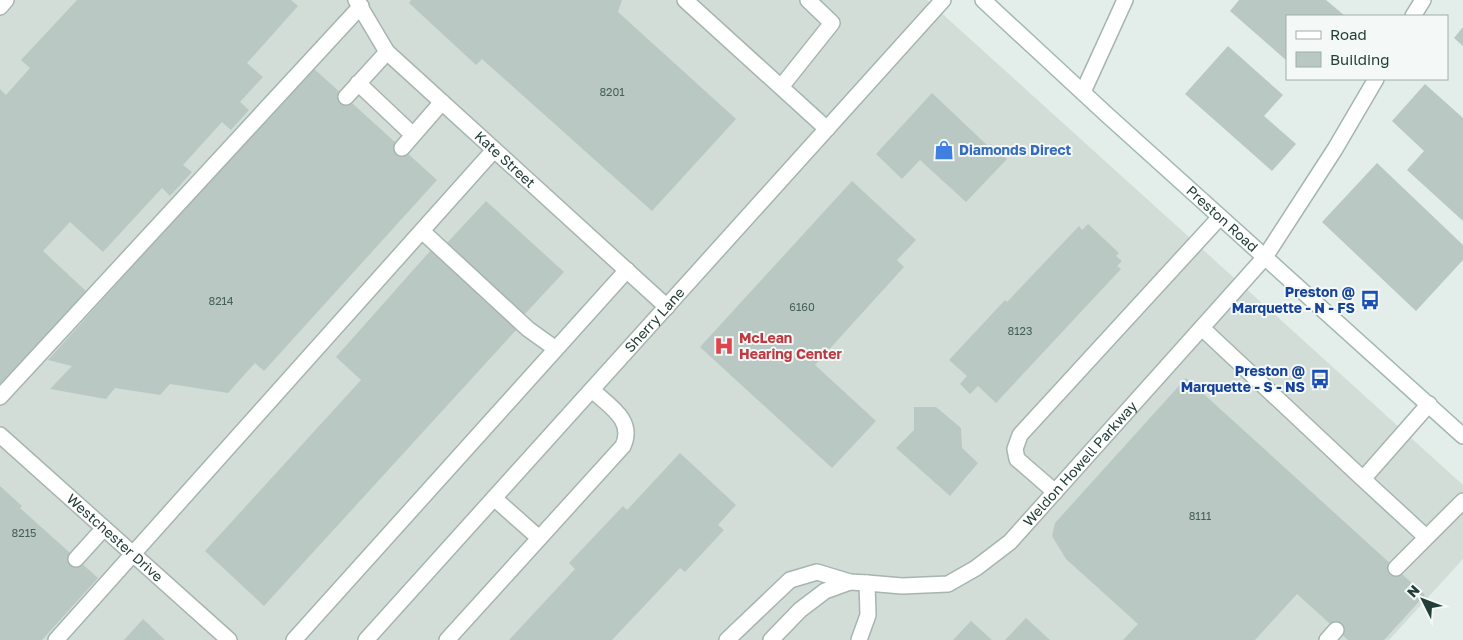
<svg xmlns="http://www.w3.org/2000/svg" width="1463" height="640" font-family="'Golos Text',sans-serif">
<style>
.built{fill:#d2ddd8}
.building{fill:#b9c8c2}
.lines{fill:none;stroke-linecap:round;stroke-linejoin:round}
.service-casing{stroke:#a6b5b0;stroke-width:18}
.minor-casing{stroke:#a6b5b0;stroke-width:18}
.tertiary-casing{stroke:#a6b5b0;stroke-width:18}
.secondary-casing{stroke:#a2b8b2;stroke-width:18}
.service{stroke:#fff;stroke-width:15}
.minor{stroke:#fff;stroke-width:15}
.tertiary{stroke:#fff;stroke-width:15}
.secondary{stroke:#fff;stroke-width:15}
.labels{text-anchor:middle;stroke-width:4;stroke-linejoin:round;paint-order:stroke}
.number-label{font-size:11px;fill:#48605a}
.shop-label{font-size:14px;font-weight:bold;fill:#366cbe;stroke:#f4f9f7;text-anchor:start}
.street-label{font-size:14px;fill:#233e38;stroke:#f4f9f7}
.transit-label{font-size:14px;font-weight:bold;fill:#164399;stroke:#f4f9f7;text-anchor:end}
.health-label{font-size:14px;font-weight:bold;fill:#be3a42;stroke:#f4f9f7;text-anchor:start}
</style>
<rect width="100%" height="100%" fill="#e3ede9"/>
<path class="built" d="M 0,0 L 927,0 L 1463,485 L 1463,559 L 1389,640 L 0,640 Z"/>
<path class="building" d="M 77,0 L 291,0 L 298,6 L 247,63 L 263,77 L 240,102 L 249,110 L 231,130 L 222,122 L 183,165 L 192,172 L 170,196 L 162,188 L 103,252 L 70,222 L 43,251 L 86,291 L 0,386 L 0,89 L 6,95 L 30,68 L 21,60 Z
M 411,0 L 622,0 L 618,12 L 736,119 L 652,211 L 482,59 L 476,65 L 409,3 Z
M 1239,0 L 1326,0 L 1345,16 L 1287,16 L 1287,61 L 1230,11 Z
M 1463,27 L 1463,46 L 1454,38 Z
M 1228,46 L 1283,95 L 1264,116 L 1296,144 L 1272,171 L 1185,94 Z
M 312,67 L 437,180 L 264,371 L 255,363 L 228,393 L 170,384 L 160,395 L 115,388 L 106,399 L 50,389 L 72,366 L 48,360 Z
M 1425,84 L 1463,118 L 1463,221 L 1407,170 L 1424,151 L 1392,121 Z
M 932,93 L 988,146 L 991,144 L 1007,159 L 966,202 L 920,160 L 902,179 L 876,154 Z
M 1377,163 L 1463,245 L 1463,260 L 1416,311 L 1322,222 Z
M 852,181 L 916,240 L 897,260 L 904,267 L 815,365 L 876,421 L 832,468 L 700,347 Z
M 486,201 L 564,272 L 524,315 L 446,244 Z
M 1088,224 L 1119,253 L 1116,256 L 1122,261 L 1117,266 L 1121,269 L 996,403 L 978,386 L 970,394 L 960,384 L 967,376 L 949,360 L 1005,300 L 1007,302 L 1079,226 L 1082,230 Z
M 431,250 L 517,329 L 264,606 L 205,551 L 361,380 L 336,357 Z
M 1186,378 L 1425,595 L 1384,640 L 1348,640 L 1297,594 L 1255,640 L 1123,640 L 1138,624 L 1066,559 L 1052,536 L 1055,523 Z
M 914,407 L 936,407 L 961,428 L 962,448 L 978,463 L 950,496 L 896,448 L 914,430 Z
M 680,453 L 736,505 L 718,525 L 724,530 L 685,572 L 680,568 L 612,640 L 509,640 L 575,569 L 569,563 L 623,506 L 627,510 Z
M 0,486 L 22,506 L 20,508 L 98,578 L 42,640 L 0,640 Z
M 1026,618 L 1050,640 L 1005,640 Z
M 143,619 L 165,640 L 124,640 Z
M 971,621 L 992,640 L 953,640 Z"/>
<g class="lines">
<defs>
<path id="service" d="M 685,0 L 827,129
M 1413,16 L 1423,0
M 358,83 L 413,135
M 781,87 L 832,23 L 808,0
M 346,97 L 387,52
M 402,148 L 442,102
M 422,231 L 528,329 L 556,349
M 1265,257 L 1335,149 L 1376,79
M 1202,328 L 1363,479 L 1429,404
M 0,397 L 361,6
M 1363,479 L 1426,537
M 1055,492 L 1017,459 L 1015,449 L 1020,435 L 1220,217
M 494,498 L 539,538
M 76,559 L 104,528
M 1396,568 L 1463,501
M 56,640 L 494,150
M 294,640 L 627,270
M 447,640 L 623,446 C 635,420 609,406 592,390
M 859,640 L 868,615 L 867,583
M 1327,640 L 1336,630"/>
<g id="minor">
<path id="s1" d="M 356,0 L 387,52 L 667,307"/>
<path d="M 1083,92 L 1125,0"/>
<path id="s2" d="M 366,640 L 943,0"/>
<path id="s3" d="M 727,640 L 790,580 L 817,572 L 850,582 L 867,583 L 902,586 L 948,584 L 976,568 L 1010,542 L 1265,257"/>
<path d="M 771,640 L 800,610 L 825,591 L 850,582"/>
</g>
<g id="tertiary">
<path d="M 0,7 L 6,0"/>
<path id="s4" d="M 0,435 L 229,640"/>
</g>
<g id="secondary">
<path id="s5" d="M 983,0 L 1105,113 L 1463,436"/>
</g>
</defs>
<use href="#service" class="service-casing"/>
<use href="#minor" class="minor-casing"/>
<use href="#tertiary" class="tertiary-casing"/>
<use href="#secondary" class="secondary-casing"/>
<use href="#service" class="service"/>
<use href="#minor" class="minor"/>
<use href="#tertiary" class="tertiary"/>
<use href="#secondary" class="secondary"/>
</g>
<defs>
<symbol id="shop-bare" viewBox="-9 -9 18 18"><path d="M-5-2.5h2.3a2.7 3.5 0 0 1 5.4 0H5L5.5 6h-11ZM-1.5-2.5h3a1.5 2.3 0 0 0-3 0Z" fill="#3f7fe0" stroke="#f4f9f7" stroke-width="2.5" paint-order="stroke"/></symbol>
<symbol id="bus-bare" viewBox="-9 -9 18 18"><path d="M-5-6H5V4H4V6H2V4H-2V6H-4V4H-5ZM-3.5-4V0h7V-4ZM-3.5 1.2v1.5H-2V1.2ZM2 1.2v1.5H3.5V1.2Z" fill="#1a4fb4" stroke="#f4f9f7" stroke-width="2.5" paint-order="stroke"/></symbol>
<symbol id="hospital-bare" viewBox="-9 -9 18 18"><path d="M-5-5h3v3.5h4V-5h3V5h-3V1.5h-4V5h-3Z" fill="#e0444e" stroke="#f4f9f7" stroke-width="2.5" paint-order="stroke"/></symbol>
</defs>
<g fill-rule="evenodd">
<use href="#shop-bare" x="930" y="136" width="28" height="28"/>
<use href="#bus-bare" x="1356" y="286" width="28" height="28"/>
<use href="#hospital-bare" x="710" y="332" width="28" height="28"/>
<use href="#bus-bare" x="1306" y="365" width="28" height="28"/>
</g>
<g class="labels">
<g class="number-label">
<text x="612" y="96">8201</text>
<text x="221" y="305">8214</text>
<text x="802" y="311">6160</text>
<text x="1020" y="335">8123</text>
<text x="1200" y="520">8111</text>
<text x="24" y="537">8215</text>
</g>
<g class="shop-label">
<text x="959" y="155">Diamonds Direct</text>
</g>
<g class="street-label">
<text dy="5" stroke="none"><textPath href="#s1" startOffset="220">Kate Street</textPath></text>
<text dy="5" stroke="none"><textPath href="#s5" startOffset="324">Preston Road</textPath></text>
<text dy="5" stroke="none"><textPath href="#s2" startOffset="431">Sherry Lane</textPath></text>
<text dy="5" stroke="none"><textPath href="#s3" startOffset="428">Weldon Howell Parkway</textPath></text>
<text dy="5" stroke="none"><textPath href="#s4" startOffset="154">Westchester Drive</textPath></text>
</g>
<g class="transit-label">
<text x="1355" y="297">Preston @<tspan x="1355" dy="16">Marquette - N - FS</tspan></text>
<text x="1305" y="376">Preston @<tspan x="1305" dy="16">Marquette - S - NS</tspan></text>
</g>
<g class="health-label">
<text x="739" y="343">McLean<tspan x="739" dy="16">Hearing Center</tspan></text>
</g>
</g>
<rect x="1286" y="15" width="162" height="65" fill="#f4f9f7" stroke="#a0aeab"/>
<rect x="1296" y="31" width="25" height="8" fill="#ffffff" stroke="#a0aeab"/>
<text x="1330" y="40" font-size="15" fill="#233e38">Road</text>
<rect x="1296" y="52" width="25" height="15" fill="#b9c8c2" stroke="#a0aeab"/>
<text x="1330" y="65" font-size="15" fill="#233e38">Building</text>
<g transform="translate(1423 600) rotate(312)" stroke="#f4f9f7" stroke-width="4" paint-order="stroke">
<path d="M0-4L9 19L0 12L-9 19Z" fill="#233e38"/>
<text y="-8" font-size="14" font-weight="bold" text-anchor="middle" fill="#233e38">N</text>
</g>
</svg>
